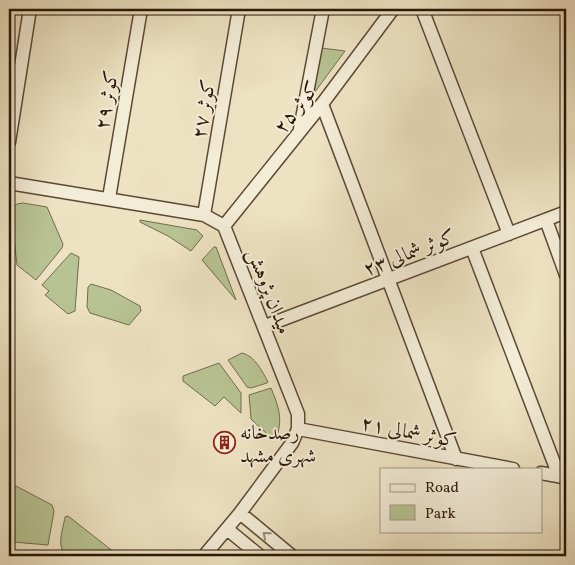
<svg xmlns="http://www.w3.org/2000/svg" width="575" height="565" font-family="Vollkorn,Amiri,serif">
<style>
.green{fill:#b8c393;stroke:#726c4e}
.lines{fill:none;stroke-linecap:round;stroke-linejoin:round}
.minor-casing{stroke:#5c4936;stroke-width:15}
.minor{stroke:#f3ecd7;stroke-width:12}
.oneway{stroke:#998c7a}
.labels{text-anchor:middle;stroke-width:4;stroke-linejoin:round;paint-order:stroke}
.street-label{font-size:20px;fill:#2b1608;stroke:#f3ecd7}
.poi-label{font-size:20px;fill:#2b1608;stroke:#f3ecd7;text-anchor:start}
</style>
<rect width="100%" height="100%" fill="#ede2c2"/>
<filter id="stains"><feTurbulence type="fractalNoise" baseFrequency=".004" numOctaves="4"/><feColorMatrix values="0 0 0 0 .2 0 0 0 0 .09 0 0 0 0 .02 0 0 0 .5 -.17"/></filter>
<radialGradient id="worn" r=".72"><stop offset=".6" stop-color="#630" stop-opacity="0"/><stop offset="1" stop-color="#630" stop-opacity=".3"/></radialGradient>
<path class="green" d="M 321,48 L 345,51 L 309,100 Z
M 23,203 L 47,207 L 63,244 L 62,248 L 36,280 L 17,265 L 11,210 L 17,204 Z
M 140,220 L 197,230 L 203,236 L 191,251 L 168,236 L 140,222 Z
M 214,247 L 216,247 L 236,300 L 202,260 Z
M 71,253 L 79,257 L 75,311 L 68,314 L 45,295 L 49,291 L 42,285 Z
M 91,284 L 111,290 L 140,306 L 141,311 L 129,325 L 90,313 L 87,307 L 88,287 Z
M 242,353 C 255,356 262,371 268,382 L 267,383 L 251,388 L 247,387 L 228,360 Z
M 219,363 L 241,393 L 241,413 L 224,397 L 215,406 L 183,381 L 183,376 Z
M 271,388 C 278,405 283,418 277,436 L 268,435 L 251,419 L 249,395 Z
M 16,486 L 52,505 L 54,511 L 48,545 L 13,542 L 9,539 L 9,493 Z
M 68,516 L 119,556 L 68,556 C 55,548 63,530 65,517 Z"/>
<g class="lines">
<defs>
<path id="minor" d="M 422,9 L 509,234
M 322,104 L 456,459
M 300,129 L 323,9
M 9,142 L 30,9
M 9,183 L 204,215 L 224,226 L 298,414 L 298,429 L 292,443 L 240,513 L 204,556
M 109,198 L 141,9
M 204,215 L 239,9
M 546,220 L 566,275
M 224,226 L 322,104 L 393,9
M 472,248 L 559,476
M 265,326 L 566,212
M 298,429 L 513,469
M 541,473 L 563,477
M 240,513 L 292,556
M 227,529 L 260,556"/>
</defs>
<use href="#minor" class="minor-casing"/>
<use href="#minor" class="minor"/>
</g>
<defs><path id="oneway-chevron" d="M-2-3.5L2.5 0L-2 3.5" fill="none" stroke-width="1.6" stroke-linecap="round" stroke-linejoin="round" transform="scale(1.25)"/></defs>
<use class="oneway" href="#oneway-chevron" transform="translate(266 535) rotate(-141)"/>
<defs>
<symbol id="building-ring" viewBox="-11 -11 22 22"><circle r="9.5" fill="#f3ecd7" stroke="#8f2418" stroke-width="1.5"/><path d="M-4-6H4V6H1V3H-1V6H-4ZM-2.5-4.3h1.7v1.8h-1.7ZM.8-4.3h1.7v1.8H.8ZM-2.5-1h1.7V.8h-1.7ZM.8-1h1.7V.8H.8Z" fill="#8f2418"/></symbol>
</defs>
<g fill-rule="evenodd">
<use href="#building-ring" x="212" y="430" width="25" height="25"/>
</g>
<g class="labels">
<g class="street-label">
<text transform="translate(106 100) rotate(-80)" y="7">کوثر ۲۹</text>
<text transform="translate(296 107) rotate(-52)" y="7">کوثر ۲۵</text>
<text transform="translate(203 109) rotate(-80)" y="7">کوثر ۲۷</text>
<text transform="translate(409 252) rotate(-21)" y="7">کوثر شمالی ۲۳</text>
<text transform="translate(270 291) rotate(69)" y="7">میدان پژوهش</text>
<text transform="translate(409 431) rotate(11)" y="7">کوثر شمالی ۲۱</text>
</g>
<g class="poi-label">
<text x="240" y="439">رصدخانه<tspan x="240" dy="23">شهری مشهد</tspan></text>
</g>
</g>
<rect width="575" height="565" fill="none" stroke="#ede2c2" stroke-width="30"/>
<rect x="10" y="10" width="555" height="545" fill="none" stroke="#2b1608" stroke-width="2.5"/>
<rect x="15" y="15" width="545" height="535" fill="none" stroke="#2b1608"/>
<rect x="380" y="468" width="162" height="65" fill="#f3ecd7" stroke="#a39684"/>
<rect x="390" y="484" width="25" height="8" fill="#f3ecd7" stroke="#a39684"/>
<text x="425" y="492" font-size="15" fill="#2b1608">Road</text>
<rect x="390" y="505" width="25" height="15" fill="#b8c393" stroke="#a39684"/>
<text x="425" y="518" font-size="15" fill="#2b1608">Park</text>
<rect width="100%" height="100%" filter="url(#stains)"/>
<rect width="100%" height="100%" fill="url(#worn)"/>
</svg>
